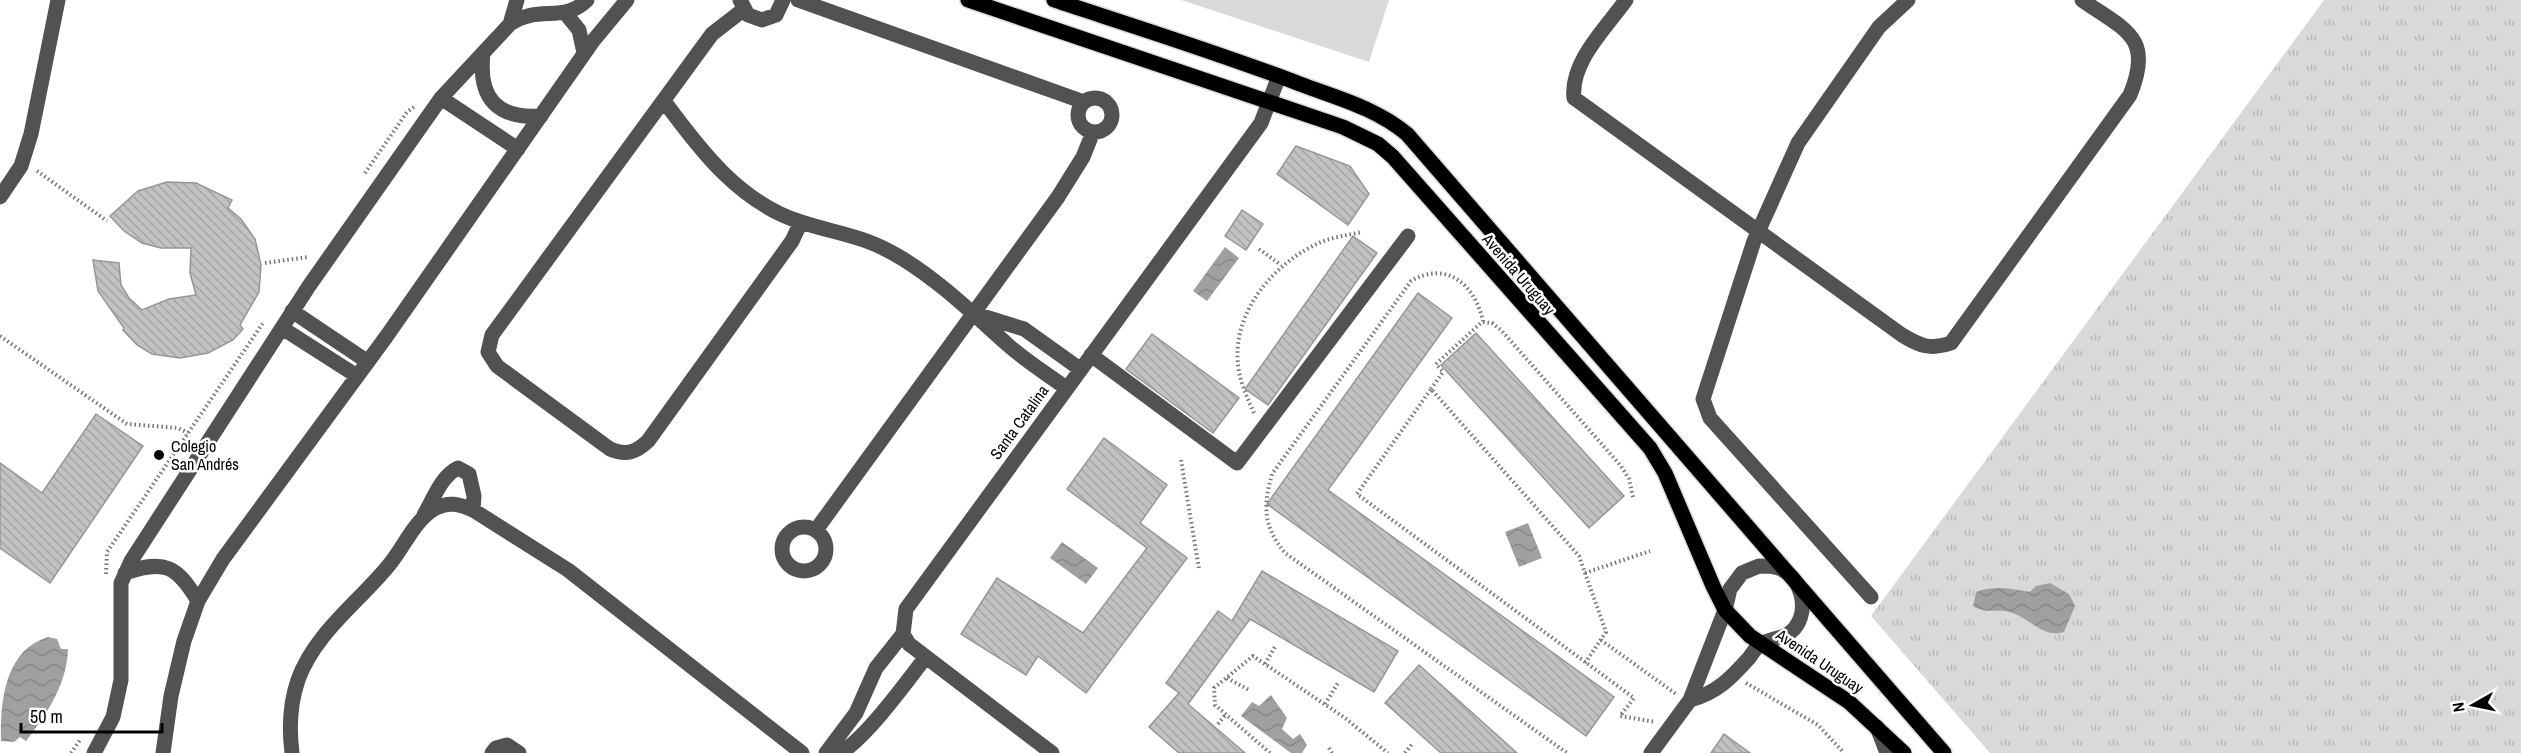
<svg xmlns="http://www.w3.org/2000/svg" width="2521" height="753" font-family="'Archivo Narrow',sans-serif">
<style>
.grass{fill:url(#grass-tufts)}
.park{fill:#d9d9d9}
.water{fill:url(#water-waves)}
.building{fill:url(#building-back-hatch);stroke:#969696;stroke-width:1.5}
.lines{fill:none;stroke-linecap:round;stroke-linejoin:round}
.major-casing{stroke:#dbdbdb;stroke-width:18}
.path{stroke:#747474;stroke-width:4;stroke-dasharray:1.5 3;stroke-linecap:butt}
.minor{stroke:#525252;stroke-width:15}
.major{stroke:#000;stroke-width:15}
.poi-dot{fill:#000;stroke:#fff;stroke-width:2}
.labels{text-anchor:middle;stroke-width:5;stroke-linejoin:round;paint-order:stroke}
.street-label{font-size:16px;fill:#000;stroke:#fff}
.poi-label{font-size:16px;fill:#000;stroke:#fff;text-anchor:start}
</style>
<defs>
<pattern id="grass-tufts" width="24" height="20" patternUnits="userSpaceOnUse" patternTransform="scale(1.5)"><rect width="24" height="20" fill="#d9d9d9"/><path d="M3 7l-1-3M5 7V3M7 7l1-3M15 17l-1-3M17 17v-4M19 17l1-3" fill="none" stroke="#b8b8b8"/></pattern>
<pattern id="water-waves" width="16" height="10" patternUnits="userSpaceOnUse" patternTransform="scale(1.5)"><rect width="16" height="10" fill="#a0a0a0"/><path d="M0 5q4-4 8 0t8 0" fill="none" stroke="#888"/></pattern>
<pattern id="building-back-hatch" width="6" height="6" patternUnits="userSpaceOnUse" patternTransform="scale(1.5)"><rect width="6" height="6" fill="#c2c2c2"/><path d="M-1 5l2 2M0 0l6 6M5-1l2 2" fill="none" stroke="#a5a5a5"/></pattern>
</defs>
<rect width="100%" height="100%" fill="#fff"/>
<path class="grass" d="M 2324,0 L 2521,0 L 2521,753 L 1990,753 L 1871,616 Z"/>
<path class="park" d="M 1181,0 L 1389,0 L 1369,62 Z"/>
<path class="water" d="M 1225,247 L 1239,258 L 1207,301 L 1193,291 Z
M 1528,523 L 1542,558 L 1519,567 L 1505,532 Z
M 1062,542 L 1098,568 L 1086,584 L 1050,558 Z
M 2050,583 L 2069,594 L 2075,606 L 2064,632 C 2041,639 2029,615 2005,611 C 1991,610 1985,613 1973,606 L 1976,592 C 1996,585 2010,589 2030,592 L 2036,586 Z
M 48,637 L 57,639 L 61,649 L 68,649 C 67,684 47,714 26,741 L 20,737 L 14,742 L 1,741 C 0,701 5,650 48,637 Z
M 1271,695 L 1287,718 L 1282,729 L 1293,739 L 1300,734 L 1307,745 L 1302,753 L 1291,753 L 1241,716 L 1252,702 L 1259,706 Z"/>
<path class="building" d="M 1296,146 L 1350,166 L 1369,194 L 1348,225 L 1277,174 Z
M 167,182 L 196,183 L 232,200 L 228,208 L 241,219 L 255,239 L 261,265 L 259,292 L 240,325 L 243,329 L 233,340 L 208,353 L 180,358 L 152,354 L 137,345 L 123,330 L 124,328 L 98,291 L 93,260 L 119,263 L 121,285 L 129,298 L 142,310 L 169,299 L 196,295 L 190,273 L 191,248 L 161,248 L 142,243 L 124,231 L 110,216 L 138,191 Z
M 1242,210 L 1263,224 L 1246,250 L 1225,236 Z
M 1353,236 L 1377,253 L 1268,405 L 1245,389 Z
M 1418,293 L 1452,318 L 1328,490 L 1614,697 L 1586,736 L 1267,504 Z
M 1476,333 L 1624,496 L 1589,528 L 1441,365 Z
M 1152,334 L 1239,398 L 1213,433 L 1126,369 Z
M 96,414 L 143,446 L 50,583 L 0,548 L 0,463 L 42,493 Z
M 1104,438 L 1167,485 L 1140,523 L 1187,558 L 1086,693 L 1038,656 L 1026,675 L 961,634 L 997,578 L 1083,633 L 1147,548 L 1067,489 Z
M 1262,571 L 1398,651 L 1374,692 L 1250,619 L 1188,704 L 1245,753 L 1179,753 L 1149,727 L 1179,693 L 1166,683 L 1218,611 L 1232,621 Z
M 1419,665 L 1517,753 L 1441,753 L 1385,703 Z
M 1724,734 L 1750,753 L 1711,753 Z"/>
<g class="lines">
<defs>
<path id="major" d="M 968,0 L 1343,127 L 1378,144 L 1393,157 L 1650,448 L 1665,473 L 1713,586 L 1725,610 L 1750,636 L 1849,702 L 1904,753
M 1054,0 C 1136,27 1219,53 1300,84 C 1337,98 1376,108 1407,134 L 1944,753"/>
</defs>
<use href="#major" class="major-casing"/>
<path class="path" d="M 37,171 L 107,221
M 365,173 L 407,112 L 414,107
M 1259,249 L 1281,265
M 265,263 L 308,257
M 1483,322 L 1492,323 L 1501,330 L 1621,466 L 1629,479 L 1633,497
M 0,336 L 127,424 L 178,428 L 188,433
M 1431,389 L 1443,372 L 1436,364 L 1483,321 C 1475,285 1447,260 1411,281 L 1272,474 C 1263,506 1263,526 1285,553 L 1567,753
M 1254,413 C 1247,397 1240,383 1238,365 C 1232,311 1275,262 1321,242 C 1334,237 1348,235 1362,232
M 1181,460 L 1199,569
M 1585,573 L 1650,551
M 106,574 L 107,552 L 263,323
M 1601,640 L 1676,694
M 1585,663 L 1606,632 L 1579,556 L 1431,389 L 1357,494 L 1634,698 L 1620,716 L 1656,722
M 1265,664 L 1276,645
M 1227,678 L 1249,690
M 1746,683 L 1818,725 L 1844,753
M 1325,704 L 1338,683
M 1218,724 L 1226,714
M 1329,748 L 1332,753
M 71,753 L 80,740
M 1270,753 L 1215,705 L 1214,688 L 1253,656 L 1345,718 L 1388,753
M 1405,753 L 1412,744"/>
<path class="minor" d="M 740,0 L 748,15 L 762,20 L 776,15 L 783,0
M 798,0 L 1084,102
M 1626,0 C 1606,28 1570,62 1574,98 L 1902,335 C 1920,346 1930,350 1951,343 L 2130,95 C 2154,37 2125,30 2082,0
M 743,10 L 712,34 L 492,335 L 488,352 L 497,366 L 610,449 C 627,456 636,452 648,441 L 792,241 L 801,222
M 566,14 L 579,30 L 584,53
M 510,24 L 517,0
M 483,54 C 478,98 497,119 541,116
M 441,98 L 518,149
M1078 115a17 17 0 1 1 34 0a17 17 0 1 1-34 0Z
M 664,101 C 700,150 740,203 801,222 C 841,235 864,235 903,259 C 942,283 974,315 1008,345 C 1026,361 1047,374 1066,388
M 0,197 L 21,166 L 31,134 L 58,0
M 292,311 L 368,362
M 979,315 L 1024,329 L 1080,369
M 282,328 L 357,376
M 1091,355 L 1237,463 L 1408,236
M 424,515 C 433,500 441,476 458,468 L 469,474 L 474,496 L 473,510
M782 549a22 22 0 1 1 44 0a22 22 0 1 1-44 0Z
M 816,530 L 1058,197 L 1083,157 L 1093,132
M 1759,566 C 1765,566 1773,566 1778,568 C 1802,576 1810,610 1794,629 C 1784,640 1772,637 1761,644 C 1756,647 1752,654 1749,658 C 1731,678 1717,693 1690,700 L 1725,610 L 1730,589 L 1742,573 Z
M 125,573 C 165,559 177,566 198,601
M 1871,597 L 1710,418 L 1703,399 L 1754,241 L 1798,143 L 1879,27 L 1908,0
M 1877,727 L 1887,753
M 94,753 L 113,717 L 121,680 L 121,583 L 131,561 L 309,286 L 422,125 L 441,98 L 510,24 C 540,4 563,24 587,0
M 163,753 L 171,696 L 184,641 L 198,601 L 223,559 L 386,337 L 593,41 L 627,0
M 292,753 C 289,729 290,703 298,680 C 314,634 359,602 389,565 C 404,547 414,521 434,509 C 449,501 459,504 473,510 L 568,570 L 802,753
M 492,753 L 496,748 L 507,745 L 519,753
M 826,753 L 856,713 L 876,668 L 903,634
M 840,753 C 865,739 906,683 925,658
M 1052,753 L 909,644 L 903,634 L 906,609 L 1261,123 L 1279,76
M 1651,753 L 1690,700"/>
<use href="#major" class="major"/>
</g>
<circle class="poi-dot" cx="159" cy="455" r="6"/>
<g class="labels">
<g class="street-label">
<text transform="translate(1519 274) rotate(49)" y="6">Avenida Uruguay</text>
<text transform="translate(1019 422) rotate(-54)" y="6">Santa Catalina</text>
<text transform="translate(1820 661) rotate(34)" y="6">Avenida Uruguay</text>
</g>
<g class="poi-label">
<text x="171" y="452">Colegio<tspan x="171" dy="18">San Andrés</tspan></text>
</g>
</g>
<g transform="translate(2473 705) rotate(261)" stroke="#ffffff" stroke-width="4.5" paint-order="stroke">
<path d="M0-4.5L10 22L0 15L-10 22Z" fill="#000000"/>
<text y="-9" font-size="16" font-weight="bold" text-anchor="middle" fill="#000000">N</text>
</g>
<path d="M21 723v9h141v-9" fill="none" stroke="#000000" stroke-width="3"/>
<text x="30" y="723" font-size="18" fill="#000000" stroke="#ffffff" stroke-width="4.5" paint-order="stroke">50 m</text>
</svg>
